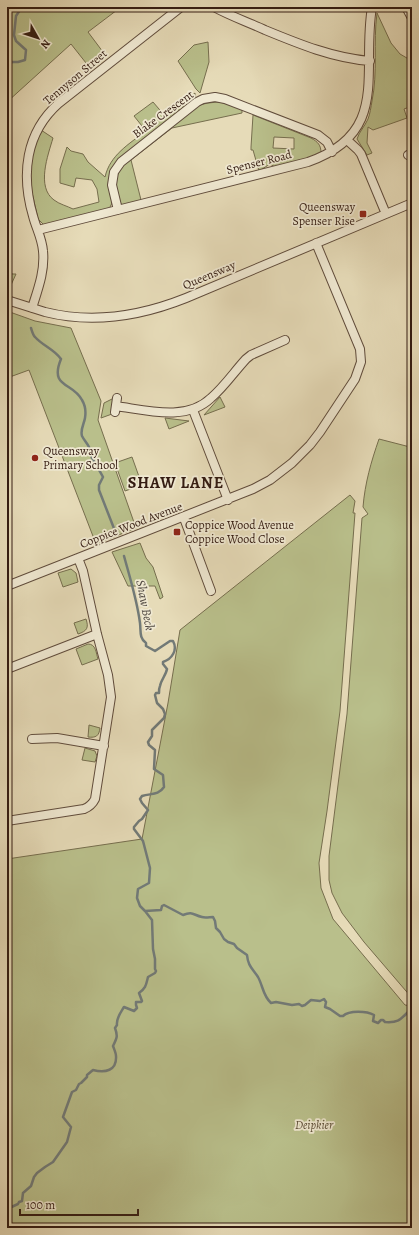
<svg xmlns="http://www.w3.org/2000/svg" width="419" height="1235" font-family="Alegreya,serif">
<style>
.green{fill:#b9bf8b;stroke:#766e4e;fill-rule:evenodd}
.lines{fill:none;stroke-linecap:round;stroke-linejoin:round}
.stream{stroke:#727a77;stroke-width:2.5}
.minor-casing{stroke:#604c3c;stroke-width:10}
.minor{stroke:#efe8d1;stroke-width:8}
.poi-dot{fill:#8f2418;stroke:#efe8d1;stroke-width:1.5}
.labels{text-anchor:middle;stroke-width:3.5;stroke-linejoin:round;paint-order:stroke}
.street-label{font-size:12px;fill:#341c12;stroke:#efe8d1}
.poi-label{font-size:12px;fill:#341c12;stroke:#efe8d1;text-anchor:start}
.park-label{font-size:12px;font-style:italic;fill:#5c4d36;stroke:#efe8d1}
.water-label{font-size:13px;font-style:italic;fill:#534b44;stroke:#efe8d1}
.district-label{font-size:16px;font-weight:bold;letter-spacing:1px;fill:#341c12;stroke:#efe8d1}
</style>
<rect width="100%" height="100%" fill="#e6dbb8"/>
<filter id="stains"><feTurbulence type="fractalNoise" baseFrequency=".005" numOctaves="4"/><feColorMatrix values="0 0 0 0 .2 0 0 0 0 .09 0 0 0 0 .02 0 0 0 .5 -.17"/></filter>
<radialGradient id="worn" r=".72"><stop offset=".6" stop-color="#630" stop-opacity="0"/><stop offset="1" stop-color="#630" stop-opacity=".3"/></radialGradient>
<path class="green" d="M 7,7 L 121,7 L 88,32 L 106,56 L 90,68 L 71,44 L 7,102 Z
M 377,13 L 391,43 L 400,54 L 412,61 L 412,106 L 404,109 L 407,118 L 373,130 L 368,127 L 367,143 L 372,153 L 367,155 L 357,139 C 359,132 365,126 368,119 C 370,114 371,107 372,101 C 378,72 373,43 377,13 Z
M 208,42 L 209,62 L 200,93 L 196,89 L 178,61 L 194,45 Z
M 195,93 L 195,97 L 191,99 L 190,102 L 119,159 L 109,184 L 112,203 L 110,207 L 106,211 L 44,225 L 38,219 L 29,179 L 33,146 L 41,130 L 53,138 C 48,155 36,187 54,200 C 59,204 67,206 73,209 L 99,202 L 97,189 L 92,180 L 76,178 L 74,187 L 60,183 L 60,169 L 67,147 L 71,151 L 83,154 L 88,162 L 105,177 C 110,155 129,144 146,131 L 134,116 L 153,102 L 165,116 Z
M 218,102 L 231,104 L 242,109 L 242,113 L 172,128 L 131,160 L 141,200 L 139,202 L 123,205 L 121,204 L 116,193 L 116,178 L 124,162 L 199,105 L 208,103 Z
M 253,115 L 311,138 C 318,142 321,145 321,153 L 316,156 L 275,167 L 270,164 L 259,171 L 253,150 L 251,150 L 251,147 ZM 274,137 L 294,138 L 294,149 L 273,148 Z
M 7,260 L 12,274 L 16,274 L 11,285 L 7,287 Z
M 7,311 L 35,321 L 71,328 L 101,401 L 98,420 L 136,528 L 96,544 L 29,370 L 7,378 Z
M 220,397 L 225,407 L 204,415 Z
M 114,398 L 112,414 L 101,418 L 104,403 Z
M 165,418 L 189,421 L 169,429 Z
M 379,439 L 410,447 L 412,446 L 412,998 L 364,942 L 342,913 L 332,893 L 329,880 L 329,856 L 347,714 L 362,518 L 368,514 L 363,507 C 365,483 371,462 379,439 Z
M 132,457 L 142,485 L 125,491 L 115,463 Z
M 350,495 L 355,501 L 353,513 L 355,513 L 340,711 L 327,811 L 319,863 L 321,888 L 333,919 L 405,1005 L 412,1006 L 412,1228 L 7,1228 L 7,859 L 142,839 L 168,703 L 180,630 Z
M 140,543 L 146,558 L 153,567 L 163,597 L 160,599 L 155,586 L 128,586 L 112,552 Z
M 71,569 L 76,573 L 78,582 L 63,587 L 58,573 Z
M 86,619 C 89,628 87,631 78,634 L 74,623 Z
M 88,644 C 96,644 96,653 98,659 L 82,665 L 76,649 Z
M 89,725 L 100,728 C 99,736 96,738 88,737 Z
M 85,748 L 95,751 L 97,756 L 95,762 L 82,760 Z"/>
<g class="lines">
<path class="stream" d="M 7,70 L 9,65 L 12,62 L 18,62 L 25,60 L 26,50 L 16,41 L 14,35 L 16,16 L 22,7
M 7,278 L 9,280
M 31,328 C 32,331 33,335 35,337 C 43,346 54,349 61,359 C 49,388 73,382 82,400 C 85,405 86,412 85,418 C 84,424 80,430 82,436 C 84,440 87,443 89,447 C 90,450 90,455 92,458 C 96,465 100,471 103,477 L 99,485 L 99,490 L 115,531
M 145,911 L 161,910 L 162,906 L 164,905 L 183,915 C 193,911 193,915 202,917 C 205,918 210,917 213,917 L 215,921 L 216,928 L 220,932 L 224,939 L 228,942 L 234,944 L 237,948 L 247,955 C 248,966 252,968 258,977 C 263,986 263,996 271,1003 L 276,1002 L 292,1005 L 299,1004 L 302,1006 L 305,1005 L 311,1000 L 320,1001 L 324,999 L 326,1002 L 325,1007 L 330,1009 L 340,1016 L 343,1016 C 349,1010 367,1011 374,1015 L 373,1021 L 378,1023 L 381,1020 L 383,1020 L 385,1022 C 398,1023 400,1020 408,1012 L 410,1013 L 408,1019 L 412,1021
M 7,1209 L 18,1204 L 19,1202 L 22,1201 L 23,1193 L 31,1186 L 34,1177 L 37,1173 L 45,1167 L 53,1162 L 67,1142 L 71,1127 L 63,1117 L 72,1092 L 76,1090 L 79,1084 L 81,1083 L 87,1077 L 87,1075 L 93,1070 C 105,1073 117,1071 116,1056 C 116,1053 114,1049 113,1046 C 117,1038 118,1036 115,1028 L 117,1025 C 116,1018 121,1012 124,1007 L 134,1011 L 137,1008 L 136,1005 L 136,1002 L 141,1002 L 142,1001 L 139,993 C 146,988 146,985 148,977 L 155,973 L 156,971 L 155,969 L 155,959 L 153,949 L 152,920 L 145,911 L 140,906 L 137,898 L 138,889 L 149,883 L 150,868 L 143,841 L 134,829 L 134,827 L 139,821 L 142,819 L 148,810 L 142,803 L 140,799 L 142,796 C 151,793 158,796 164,787 L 163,775 L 154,769 L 155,750 L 149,745 L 148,742 L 152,736 L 152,730 L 164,718 L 165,714 L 163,709 L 157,703 L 155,695 L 156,693 L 159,693 C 159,691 159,688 160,686 C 161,680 166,675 167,669 L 163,664 L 163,662 C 172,659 178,650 173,641 L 170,641 L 155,651 L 146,646 L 146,643 C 139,638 141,631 140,623 C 137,600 130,578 124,556"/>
<defs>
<path id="minor" d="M 214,7 C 230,16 248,22 265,30 C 299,44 333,58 370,61
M 406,7 L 412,18
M 347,140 L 358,150 L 361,154 L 386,214
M 408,155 L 412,153
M 118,210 L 112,185 L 114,172 L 121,162 L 197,102 L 203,99 L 215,97 L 225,99 L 318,135 L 327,142 L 332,152
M 38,230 L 308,162 C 391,133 361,72 372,7
M 7,300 C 20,304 32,308 45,312 C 93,324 141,316 186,298 L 412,203
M 32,308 C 38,289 45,271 43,251 C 42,238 36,228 33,216 C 21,175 25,133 59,103 L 181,7
M 116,406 C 146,410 186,422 211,398 C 224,387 234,372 246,359 L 251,355 L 285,340
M 193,410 L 228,500
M 115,412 L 117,398
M 184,518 L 211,591
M 7,586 L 253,489 L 270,480 L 292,463 L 310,445 L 320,432 L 355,379 L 361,362 L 360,349 L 316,243
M 7,669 L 97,634
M 32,739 L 57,738 L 104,746
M 7,821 L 84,809 C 89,807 92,805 95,799 L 111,697 L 108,675 L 97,634 L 83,571 L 78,558"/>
</defs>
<use href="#minor" class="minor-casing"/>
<use href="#minor" class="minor"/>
</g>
<g class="poi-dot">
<rect x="359" y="210" width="8" height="8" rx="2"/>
<circle cx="35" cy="458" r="4"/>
<rect x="173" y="528" width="8" height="8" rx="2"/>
</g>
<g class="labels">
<g class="street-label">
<text transform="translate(75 77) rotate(-40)" y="4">Tennyson Street</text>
<text transform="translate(163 114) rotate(-36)" y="4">Blake Crescent</text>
<text transform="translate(259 162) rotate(-14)" y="4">Spenser Road</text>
<text transform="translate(209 275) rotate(-23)" y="4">Queensway</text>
<text transform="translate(131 525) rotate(-21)" y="4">Coppice Wood Avenue</text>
</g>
<g class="poi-label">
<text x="355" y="211" text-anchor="end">Queensway<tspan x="355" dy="14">Spenser Rise</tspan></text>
<text x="43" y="455">Queensway<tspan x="43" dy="14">Primary School</tspan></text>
<text x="185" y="529">Coppice Wood Avenue<tspan x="185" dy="14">Coppice Wood Close</tspan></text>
</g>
<g class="park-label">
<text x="314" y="1129">Deipkier</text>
</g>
<g class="water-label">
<text transform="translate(146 605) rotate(79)" y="5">Shaw Beck</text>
</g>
<g class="district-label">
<text x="176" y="488">SHAW LANE</text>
</g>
</g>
<rect width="419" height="1235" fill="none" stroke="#e6dbb8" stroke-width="24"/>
<rect x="8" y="8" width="403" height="1219" fill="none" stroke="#341c12" stroke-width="2"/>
<rect x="12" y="12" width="395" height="1211" fill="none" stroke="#341c12"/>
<g transform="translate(38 38) rotate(129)" stroke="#efe8d1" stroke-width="3" paint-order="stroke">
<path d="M0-3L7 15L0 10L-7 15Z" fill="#341c12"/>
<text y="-6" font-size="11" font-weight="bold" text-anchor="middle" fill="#341c12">N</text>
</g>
<path d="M20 1209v6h118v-6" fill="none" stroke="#341c12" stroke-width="2"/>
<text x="26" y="1209" font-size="12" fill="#341c12" stroke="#efe8d1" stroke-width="3" paint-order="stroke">100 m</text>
<rect width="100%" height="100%" filter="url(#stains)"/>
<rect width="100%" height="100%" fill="url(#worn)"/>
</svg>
